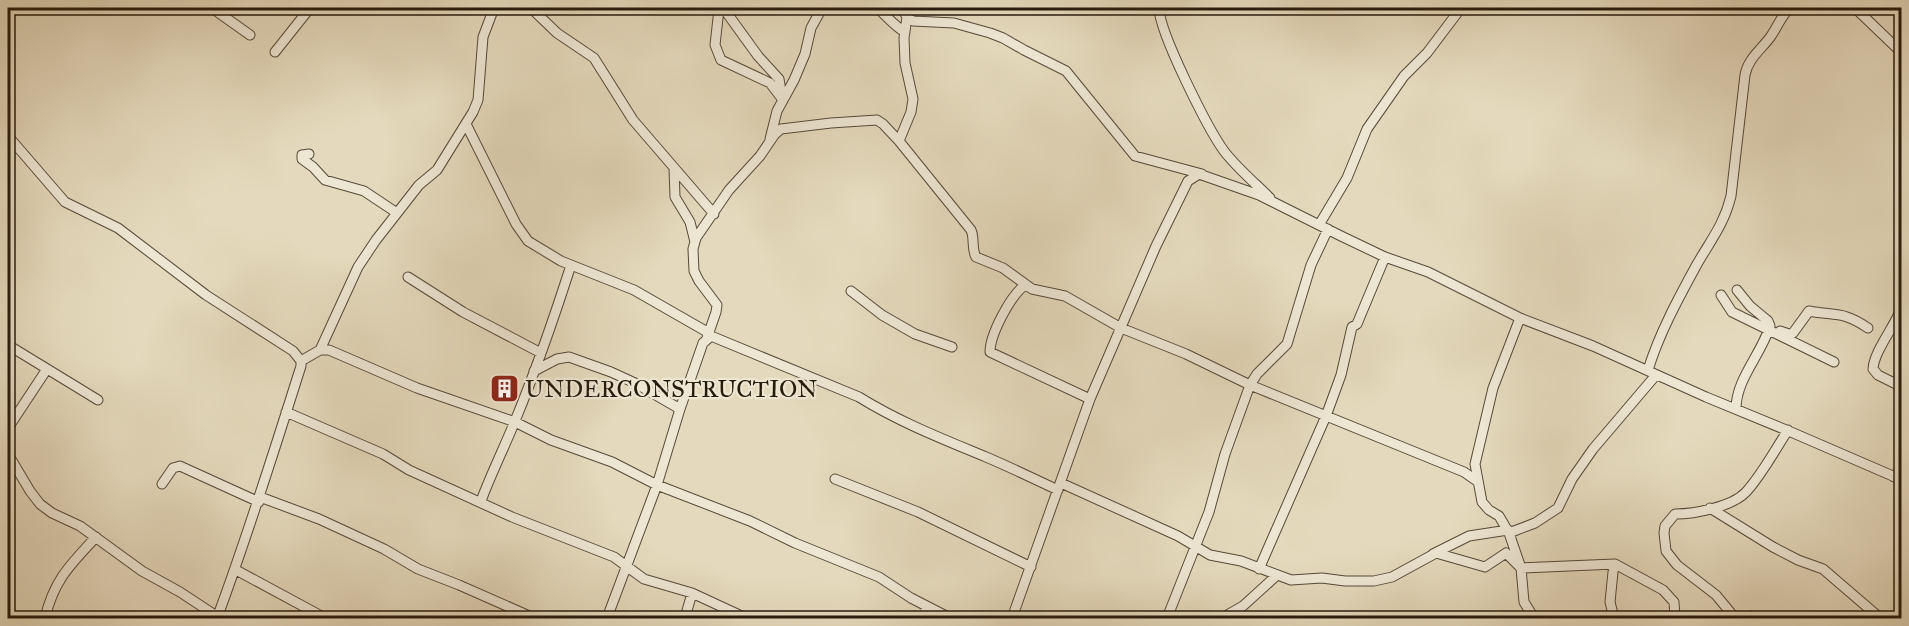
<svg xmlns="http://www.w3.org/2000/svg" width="1909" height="626" font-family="'IM FELL Great Primer',serif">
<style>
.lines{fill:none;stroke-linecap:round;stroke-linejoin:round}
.minor-casing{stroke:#564a38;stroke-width:11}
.minor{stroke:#ede6d3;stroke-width:9}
.labels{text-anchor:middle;stroke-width:4.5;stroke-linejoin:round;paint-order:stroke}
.poi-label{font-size:24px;fill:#271b0c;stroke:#ede6d3;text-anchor:start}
</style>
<rect width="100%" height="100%" fill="#e4d9bc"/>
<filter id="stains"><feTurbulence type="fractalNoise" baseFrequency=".00333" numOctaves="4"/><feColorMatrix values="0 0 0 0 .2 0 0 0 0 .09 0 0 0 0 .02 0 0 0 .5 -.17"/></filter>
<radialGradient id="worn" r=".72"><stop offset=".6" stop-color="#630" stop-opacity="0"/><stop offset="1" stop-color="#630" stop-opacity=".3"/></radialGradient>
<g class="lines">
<defs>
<path id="minor" d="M 212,8 L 250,35
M 531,8 L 557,33 L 594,58 L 633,120 L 714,214
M 713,8 L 719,9 L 715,45 L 721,60 L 770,83 L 783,100
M 726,8 L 724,9 L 758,56 L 779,79 L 782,97
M 877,8 C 887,16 893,25 905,32
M 902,8 L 907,17 L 913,21 L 954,23 L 990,33 L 1003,38 L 1024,50 L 1066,71 L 1135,156 L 1202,174
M 1159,8 C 1159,32 1208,129 1224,151 C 1237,168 1255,183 1270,198
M 1855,8 L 1902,53
M 1892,8 L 1902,8
M 275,52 L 310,8
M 466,124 L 516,224 L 528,241 L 561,261 L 634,290 L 709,333
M 8,136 L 65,202 L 118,228 L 206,295 L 293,351 L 301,361 L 301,366 C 274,451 248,535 217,618
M 770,139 L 777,111 L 794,80 L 805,54 L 811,28 L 822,8
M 899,141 L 911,112 L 913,99 L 905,63 L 904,38 L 907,17
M 309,154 L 302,155 L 302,159 L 313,167 L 325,180 L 364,191 L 397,213
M 674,168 L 675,197 L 690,222 L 695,242
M 1319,225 L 1347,178 L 1367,129 L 1404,76 L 1427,53 L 1461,8
M 408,277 L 463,312 L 541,353
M 1025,285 C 1011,295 990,334 990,352 L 1090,399
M 1902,287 L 1902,290
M 851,291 L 882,315 L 915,334 L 952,347
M 1721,295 L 1732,312 L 1834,362
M 1902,307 C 1895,326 1874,351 1873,369 L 1878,375 L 1902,387
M 1520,318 L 1493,388 L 1475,464 L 1482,502 L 1489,510 L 1499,516 L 1509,533 L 1521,568 L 1524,602 L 1534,618
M 1780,331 L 1789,334 L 1793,333 L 1809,311 C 1836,316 1843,311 1868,328
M 707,338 L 716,312 L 717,305 L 699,281 L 694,271 L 693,249 L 696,238 L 729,190 L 760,156 L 775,134 L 781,129 L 831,123 L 877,120 L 883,124 L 899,141 L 971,230 C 975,239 971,248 976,257 L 1003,268 L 1032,289 L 1065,296 L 1121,328 L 1186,354 L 1250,385 L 1464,472 L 1477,481
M 1902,339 L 1902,353
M 8,345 L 98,400
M 320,350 L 358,267 L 376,240 L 419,185 L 437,170 L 473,112 L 478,100 L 483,37 L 494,8
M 301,361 L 320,350 L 329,350 L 417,388 L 515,422 L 551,440 L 612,462 L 657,485 L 750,521 L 795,543 L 879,577 L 911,598 L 950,618
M 1648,370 C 1659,334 1678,299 1696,266 C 1710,241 1724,225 1731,196 L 1745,75 C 1748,58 1762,49 1771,36 C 1778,26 1781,16 1790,8
M 534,371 L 557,359 L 569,357 L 611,372 L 635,383 L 680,409
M 1736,409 C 1736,379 1761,355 1770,326 L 1768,321 L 1750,306 L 1737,290
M 286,412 L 383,454 L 409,470 L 512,517 L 614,557 L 644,579 L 692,593 L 746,618
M 8,428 L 47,369
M 8,454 L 30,491 L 40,504 L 52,513 L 80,526 L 142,571 L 180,592 L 218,617
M 1894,477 L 1902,467
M 835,479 L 918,512 L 1031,567
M 1061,483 L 1178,536 L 1210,555 L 1241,561 L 1291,580 L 1322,578 L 1345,581 L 1374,581 L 1392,577 L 1436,553 L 1485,567 L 1506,553 L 1521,568 L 1615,564 L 1663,590 L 1674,602 L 1675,618
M 162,484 L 173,468 L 180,466 L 259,502
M 260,497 L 319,519 L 384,549 L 418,569 L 459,585 L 534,618
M 481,501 C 491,474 504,448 515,421 C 536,370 554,318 571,265
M 1710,508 L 1773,547 L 1798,560 L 1823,569 L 1880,618
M 1509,533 L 1535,523 L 1558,508 L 1572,479 L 1593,449 L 1656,375
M 1433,554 L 1469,536 L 1508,530
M 1259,569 L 1326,416 L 1341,375 L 1352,327 L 1357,324 L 1385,257
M 236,570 L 325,618
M 45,618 C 54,580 70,565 96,537
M 607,618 L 657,485 L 680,409 L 703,343 L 711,336 L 859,397 C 899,422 943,439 986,457 C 1010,467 1034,479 1058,490
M 685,618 L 692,593
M 925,618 L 926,606
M 1012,618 L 1090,399 L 1156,246 L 1188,181 L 1199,174 L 1259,195 L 1341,236 L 1385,257 L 1428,272 L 1520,318 L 1593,346 L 1706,397 L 1791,432 L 1902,480
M 1167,618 L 1209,512 L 1225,454 L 1250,385 L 1257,374 L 1287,344 L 1311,265 L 1328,229
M 1222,618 L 1243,606 L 1276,576
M 1614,618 L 1610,602 L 1613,572 L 1615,564
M 1735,618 L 1716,595 L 1677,565 L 1666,551 L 1664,533 L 1665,526 L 1675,514 C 1694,514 1732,507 1746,492 C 1761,476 1775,450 1788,430
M 1748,618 L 1751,616 L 1758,618"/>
</defs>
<use href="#minor" class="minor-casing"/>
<use href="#minor" class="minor"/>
</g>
<defs>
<symbol id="building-square" viewBox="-11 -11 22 22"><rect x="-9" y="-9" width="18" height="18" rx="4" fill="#8f2418" stroke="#ede6d3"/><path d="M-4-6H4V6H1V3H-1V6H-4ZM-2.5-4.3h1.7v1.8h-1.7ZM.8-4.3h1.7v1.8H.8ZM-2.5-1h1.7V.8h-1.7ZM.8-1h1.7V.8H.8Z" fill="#fff"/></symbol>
</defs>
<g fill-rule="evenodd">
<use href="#building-square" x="488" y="372" width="33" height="33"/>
</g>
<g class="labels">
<g class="poi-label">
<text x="525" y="397">UNDERCONSTRUCTION</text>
</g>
</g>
<rect width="1909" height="626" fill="none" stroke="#e4d9bc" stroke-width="30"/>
<rect x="9" y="9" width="1891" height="608" fill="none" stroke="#271b0c" stroke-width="3"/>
<rect x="15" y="15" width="1879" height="596" fill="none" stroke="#271b0c" stroke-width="1.5"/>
<rect width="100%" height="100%" filter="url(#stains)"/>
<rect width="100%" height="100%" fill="url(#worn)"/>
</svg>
